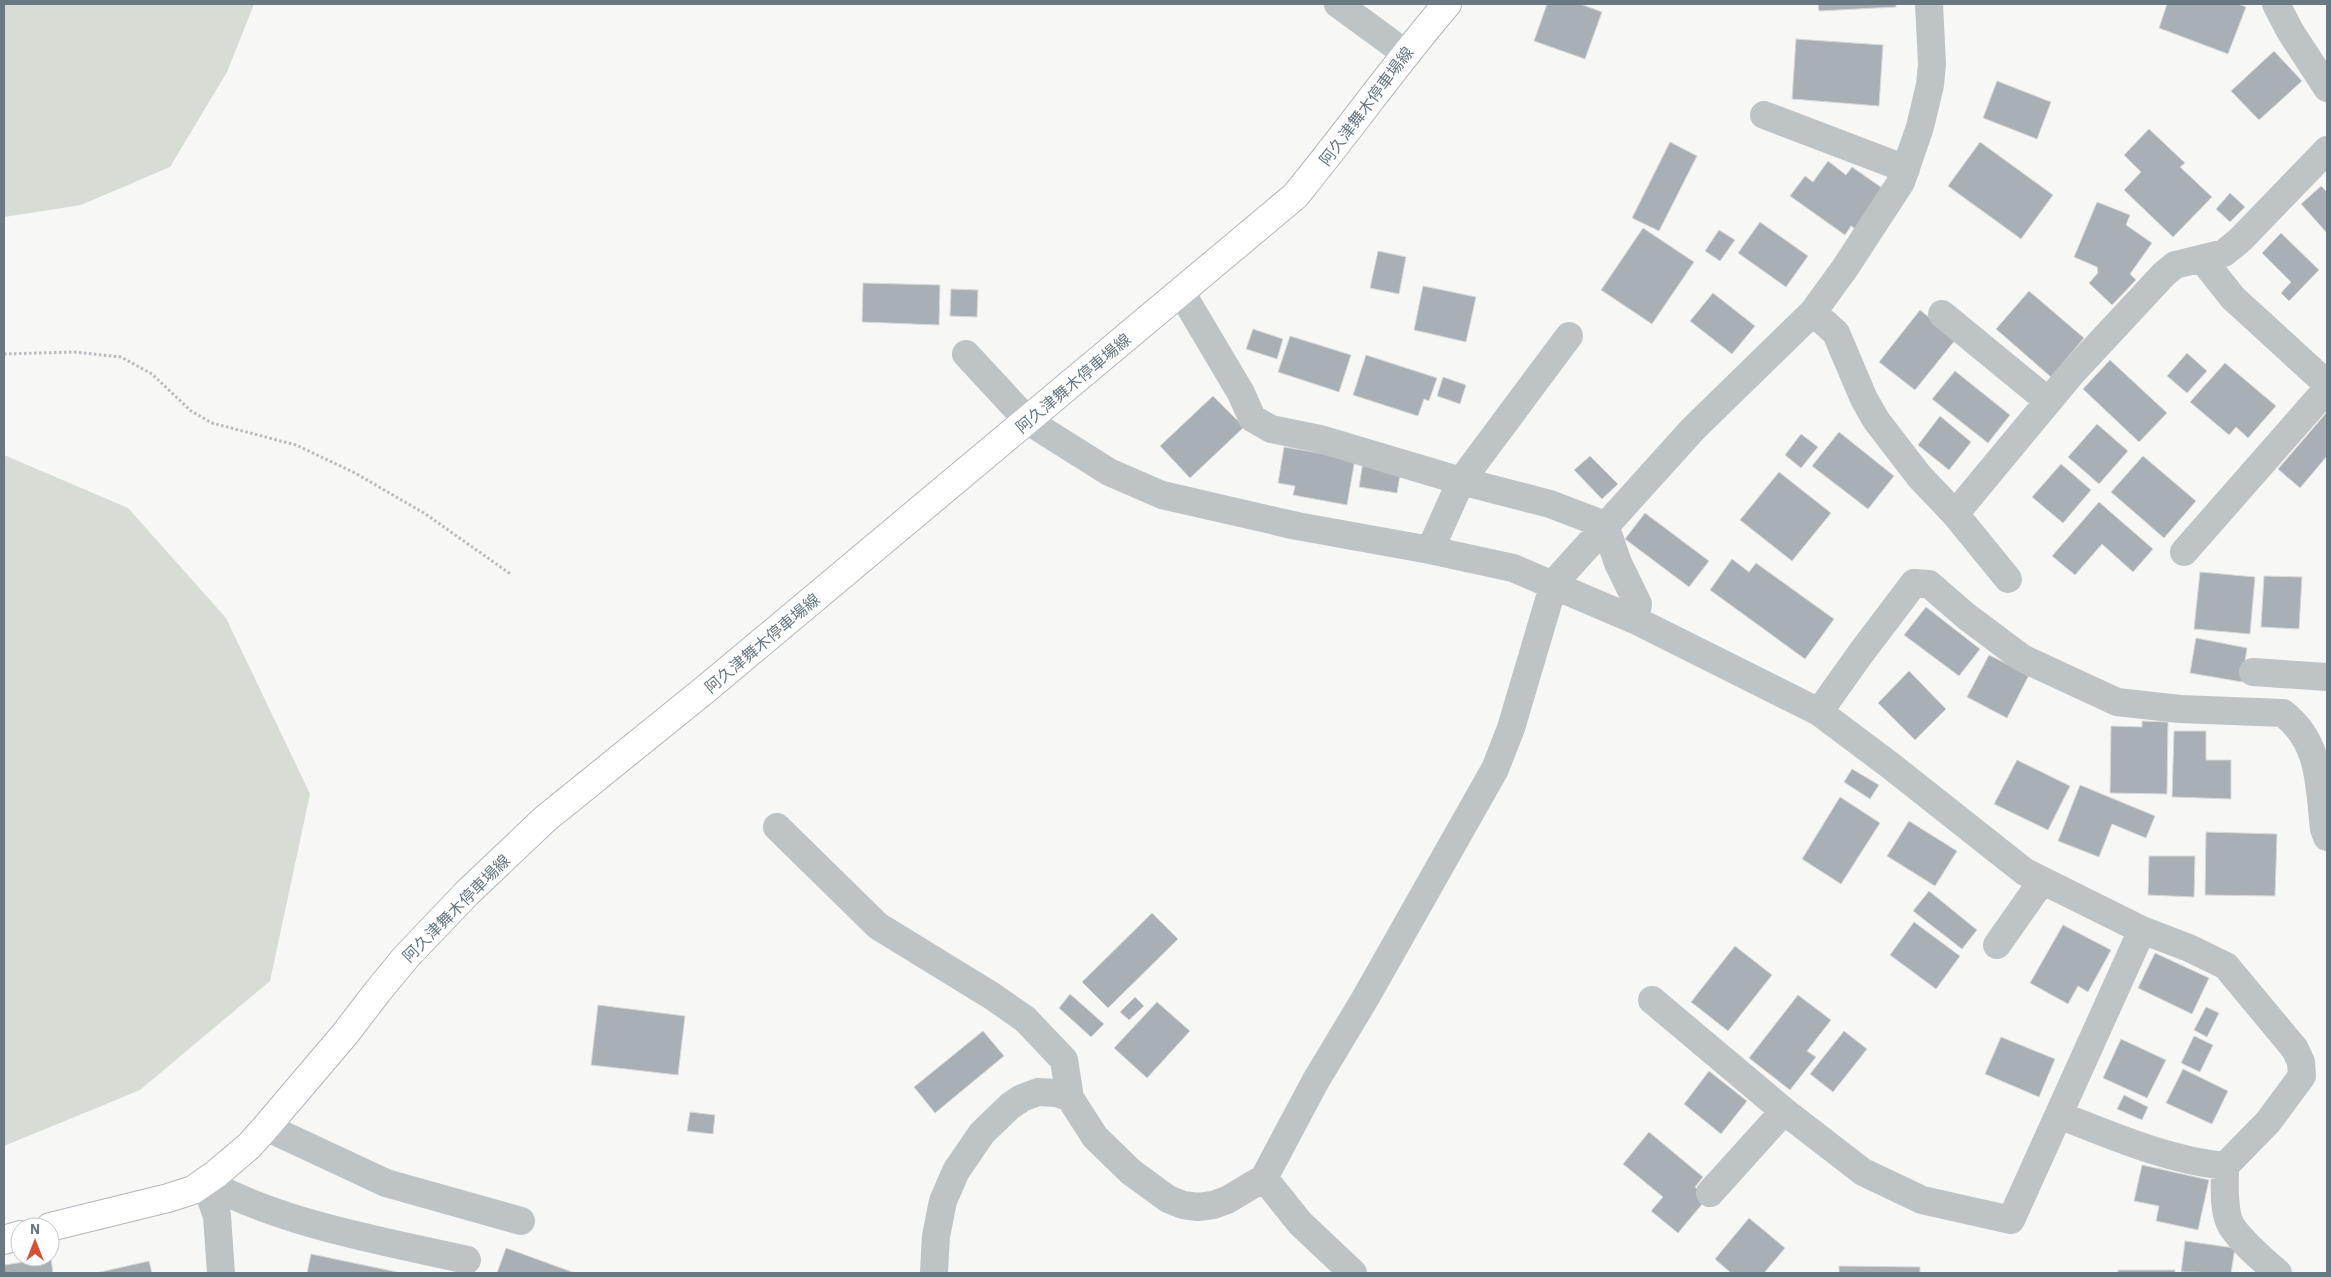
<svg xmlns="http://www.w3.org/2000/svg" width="2331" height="1277" font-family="'IBM Plex Sans','Noto Sans JP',sans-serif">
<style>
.green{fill:#d7dcd4}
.building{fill:#a8b0b5;stroke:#d9d9d7}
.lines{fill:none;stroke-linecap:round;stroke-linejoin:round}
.major-casing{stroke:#b2b7bb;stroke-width:30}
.path{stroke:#b9bcbe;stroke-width:3;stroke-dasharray:2.5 2.5;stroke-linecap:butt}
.minor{stroke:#bec3c6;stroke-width:28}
.major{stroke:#fff;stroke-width:28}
.labels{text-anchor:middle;stroke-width:5;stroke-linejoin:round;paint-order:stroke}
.street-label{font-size:16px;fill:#687984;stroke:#fff}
</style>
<rect width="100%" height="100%" fill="#f7f7f5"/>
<path class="green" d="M 4,4 L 254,4 L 227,72 L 170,167 L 81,205 L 4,217 Z
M 4,455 L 128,508 L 226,618 L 310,794 L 270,981 L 140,1090 L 4,1146 Z"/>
<path class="building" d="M 1547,4 L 1580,4 L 1602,12 L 1585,59 L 1534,41 Z
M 1818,4 L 1896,4 L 1896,7 L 1819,11 Z
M 2167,4 L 2238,4 L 2246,7 L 2228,54 L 2159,28 Z
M 1796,39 L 1883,45 L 1879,106 L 1792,99 Z
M 2274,51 L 2302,81 L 2259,120 L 2231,91 Z
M 1997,81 L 2051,102 L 2037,139 L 1983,118 Z
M 2149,129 L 2185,163 L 2180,167 L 2212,197 L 2173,237 L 2124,190 L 2141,172 L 2124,155 Z
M 1670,142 L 1697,156 L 1659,231 L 1632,218 Z
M 1980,142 L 2053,195 L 2021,239 L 1948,186 Z
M 1828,161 L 1846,175 L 1852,167 L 1885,190 L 1857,230 L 1851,226 L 1845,235 L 1790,196 L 1805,176 L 1813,182 Z
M 2321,186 L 2327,192 L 2327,233 L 2301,204 Z
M 2230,193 L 2245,207 L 2230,222 L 2216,209 Z
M 2097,202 L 2130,215 L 2126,225 L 2152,243 L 2130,274 L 2136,280 L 2112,305 L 2089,283 L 2098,273 L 2097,267 L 2074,257 Z
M 1760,222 L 1808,256 L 1786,287 L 1738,253 Z
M 1643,228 L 1694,262 L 1652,324 L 1601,290 Z
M 1719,230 L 1735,240 L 1720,261 L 1705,251 Z
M 2281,233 L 2319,270 L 2289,301 L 2281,293 L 2291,282 L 2262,253 Z
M 1378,251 L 1406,257 L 1399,294 L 1370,288 Z
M 863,283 L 940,285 L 939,325 L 862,322 Z
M 1423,286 L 1476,297 L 1466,342 L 1414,330 Z
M 951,289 L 978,290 L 977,317 L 950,316 Z
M 2029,291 L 2084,338 L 2051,377 L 1996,329 Z
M 1713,293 L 1755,326 L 1732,354 L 1690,321 Z
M 1920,310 L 1956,339 L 1915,390 L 1879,362 Z
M 1253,329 L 1283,339 L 1277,359 L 1246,349 Z
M 1290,336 L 1351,355 L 1339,392 L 1278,372 Z
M 2187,353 L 2207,371 L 2187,393 L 2167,376 Z
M 1366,355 L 1437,378 L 1429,401 L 1424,399 L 1418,416 L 1353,395 Z
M 2110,360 L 2167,413 L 2139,442 L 2083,389 Z
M 2225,363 L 2276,406 L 2248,438 L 2236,427 L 2229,435 L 2190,402 Z
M 1955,371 L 2010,415 L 1988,443 L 1932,399 Z
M 1443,377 L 1466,385 L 1460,404 L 1437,396 Z
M 1213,396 L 1244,427 L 1190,478 L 1160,446 Z
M 2327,412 L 2327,456 L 2300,488 L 2278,469 Z
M 1940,416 L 1971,442 L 1949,470 L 1918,445 Z
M 2097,424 L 2128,451 L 2099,484 L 2068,457 Z
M 1839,432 L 1894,476 L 1868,509 L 1812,466 Z
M 1801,434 L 1818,447 L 1801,468 L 1785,455 Z
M 1284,447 L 1355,459 L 1347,505 L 1293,495 L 1295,486 L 1278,483 Z
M 1590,456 L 1618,484 L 1602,499 L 1574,470 Z
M 2143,456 L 2196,501 L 2164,538 L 2111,492 Z
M 1363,462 L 1401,468 L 1397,493 L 1359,487 Z
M 2061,464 L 2091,490 L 2063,523 L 2032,497 Z
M 1779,472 L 1831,513 L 1792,561 L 1740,520 Z
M 2099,502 L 2153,549 L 2133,572 L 2102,544 L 2075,575 L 2052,556 Z
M 1645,513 L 1709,561 L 1689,587 L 1625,539 Z
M 1732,559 L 1749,572 L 1756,563 L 1834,619 L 1805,659 L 1710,590 Z
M 2200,572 L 2255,577 L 2250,634 L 2194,629 Z
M 2264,576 L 2302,577 L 2299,629 L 2261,627 Z
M 1926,607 L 1980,649 L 1959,676 L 1904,635 Z
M 2196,638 L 2247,648 L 2242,682 L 2190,673 Z
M 1989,655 L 2029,675 L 2007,718 L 1967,697 Z
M 1909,671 L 1946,709 L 1915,740 L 1878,703 Z
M 2142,721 L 2168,722 L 2167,794 L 2110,793 L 2111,726 L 2142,727 Z
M 2174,731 L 2206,731 L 2206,760 L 2231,760 L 2231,799 L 2172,797 Z
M 2017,760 L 2070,786 L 2048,830 L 1994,804 Z
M 1852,769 L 1879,785 L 1870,799 L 1844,782 Z
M 2080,785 L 2155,816 L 2146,838 L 2112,824 L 2099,857 L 2058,841 Z
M 1840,797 L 1880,823 L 1841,884 L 1802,859 Z
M 1909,821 L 1957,851 L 1935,886 L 1887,856 Z
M 2206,832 L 2277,834 L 2275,896 L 2205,895 Z
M 2149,856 L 2195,856 L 2194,897 L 2148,895 Z
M 1929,891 L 1977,930 L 1962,949 L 1913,911 Z
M 1152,913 L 1178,939 L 1108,1008 L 1082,982 Z
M 1914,922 L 1960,956 L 1936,989 L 1890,955 Z
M 2063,925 L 2111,950 L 2088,992 L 2078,986 L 2068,1004 L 2030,983 Z
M 1735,946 L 1772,975 L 1728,1031 L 1691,1002 Z
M 2155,953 L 2209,978 L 2192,1014 L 2138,988 Z
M 1070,994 L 1104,1024 L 1091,1037 L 1059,1008 Z
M 1798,995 L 1831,1020 L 1807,1051 L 1816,1057 L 1790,1090 L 1749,1058 Z
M 1135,997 L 1144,1006 L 1129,1020 L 1120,1012 Z
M 1157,1002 L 1190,1031 L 1147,1078 L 1114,1048 Z
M 598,1005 L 685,1016 L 678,1075 L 591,1065 Z
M 2206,1007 L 2219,1013 L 2207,1037 L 2194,1030 Z
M 983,1031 L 1004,1056 L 935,1113 L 914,1087 Z
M 1844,1031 L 1867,1049 L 1833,1092 L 1810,1074 Z
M 2194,1036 L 2213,1045 L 2200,1072 L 2181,1063 Z
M 2001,1037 L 2055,1059 L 2039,1097 L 1985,1074 Z
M 2121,1039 L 2166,1060 L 2147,1098 L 2103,1078 Z
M 2183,1069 L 2228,1091 L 2212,1124 L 2166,1103 Z
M 1709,1071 L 1747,1101 L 1721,1134 L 1684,1104 Z
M 2124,1095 L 2148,1107 L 2142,1120 L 2117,1109 Z
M 690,1112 L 715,1115 L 713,1134 L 687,1131 Z
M 1649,1132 L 1703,1177 L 1695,1187 L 1708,1197 L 1678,1233 L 1651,1211 L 1663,1197 L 1623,1164 Z
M 2142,1165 L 2209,1180 L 2198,1230 L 2156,1221 L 2159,1206 L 2134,1201 Z
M 1749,1218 L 1785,1248 L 1764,1273 L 1731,1273 L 1715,1259 Z
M 2185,1241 L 2235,1248 L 2231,1273 L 2181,1272 Z
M 506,1248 L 575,1273 L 497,1273 Z
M 311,1254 L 397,1272 L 396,1273 L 307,1273 Z
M 51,1258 L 53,1273 L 4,1273 L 4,1265 Z
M 149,1261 L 152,1273 L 96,1273 Z
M 1839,1266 L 1920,1267 L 1920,1273 L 1839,1273 Z
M 2118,1270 L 2175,1270 L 2175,1273 L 2118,1273 Z"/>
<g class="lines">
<defs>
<path id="major" d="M 50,1227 L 168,1198 L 193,1190 L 216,1174 L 249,1146 L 266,1127 L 345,1034 L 378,991 L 406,957 L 467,893 L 545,819 L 707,688 L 1295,196 C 1347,133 1394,66 1447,4
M 4,1240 L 20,1235"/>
</defs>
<use href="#major" class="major-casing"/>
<path class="path" d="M 4,354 L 74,352 L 121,357 L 152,374 L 191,411 L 212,423 L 296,445 L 355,473 L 424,513 L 512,575"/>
<path class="minor" d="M 1338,4 L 1405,53
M 2276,4 L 2290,31 L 2327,88
M 1764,115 L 1906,169
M 2202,259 L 2233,298 L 2327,384
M 1181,292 L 1241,393 L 1252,418 L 1271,429 L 1320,439 L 1461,481 L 1550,504 L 1605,525 L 1618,563 L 1638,604 L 1635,620
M 1813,312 L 1836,333 L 1864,399 L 1876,420 L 1919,476 L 1955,514
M 1942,314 L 2048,401
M 966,354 L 1028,421 L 1109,472 L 1162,495 L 1297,526 L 1430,550 L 1513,568 L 1635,620 L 1819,712 L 1861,653 L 1914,583 L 1929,584 L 1966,616 L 2022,658 L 2117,702 L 2180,709 L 2283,713 C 2321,743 2319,784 2324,829 L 2327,837
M 1430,550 L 1461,481 L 1569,336
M 2184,552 L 2327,389
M 2008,579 L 1955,514 L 2071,374 L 2164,274 L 2175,265 L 2224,253 L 2240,240 L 2327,150
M 2253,672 L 2327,677
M 1819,712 L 1891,766 L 2025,872 L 2142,930 L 2189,948 L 2226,966 L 2295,1049 L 2301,1062 L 2302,1076 L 2268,1122 L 2225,1166 C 2167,1160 2113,1136 2059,1115
M 777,827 L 878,926 L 992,996 L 1025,1019 L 1064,1060 L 1070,1098
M 1997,945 L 2042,881
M 1652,1000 L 1784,1111 L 1863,1172 L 1922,1200 L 2011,1220 L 2142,930
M 266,1127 L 386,1183 L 521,1221
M 2225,1166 C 2225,1184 2223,1205 2229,1221 C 2234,1235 2266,1263 2278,1273
M 1264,1178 L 1300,1223 L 1353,1273
M 205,1182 C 287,1225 378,1240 467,1260
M 205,1182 L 217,1216 L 221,1273
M 1710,1193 L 1784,1111
M 934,1273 L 936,1236 L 943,1201 L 956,1171 L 982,1133 L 1010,1106 L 1022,1098 L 1038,1092 L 1057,1093 L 1070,1098 L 1095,1137 L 1131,1172 L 1168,1199 L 1183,1205 L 1198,1207 L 1213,1205 L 1227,1200 L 1264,1178 L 1315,1082 L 1366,997 L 1495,769 L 1511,728 L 1554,583 L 1693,429 L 1813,312 L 1845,268 L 1901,182 L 1920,127 L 1930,85 L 1932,64 L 1929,4"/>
<use href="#major" class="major"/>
</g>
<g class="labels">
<g class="street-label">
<text transform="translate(1366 106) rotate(-53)" y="6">阿久津舞木停車場線</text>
<text transform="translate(1073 383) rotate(-40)" y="6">阿久津舞木停車場線</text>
<text transform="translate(762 643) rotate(-40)" y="6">阿久津舞木停車場線</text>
<text transform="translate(456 908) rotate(-45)" y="6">阿久津舞木停車場線</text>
</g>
</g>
<rect width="2331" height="1277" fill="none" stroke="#687984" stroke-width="10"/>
<g transform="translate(35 1242)"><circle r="24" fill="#ffffff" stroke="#c3c9ce"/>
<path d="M0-4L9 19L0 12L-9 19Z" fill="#d95133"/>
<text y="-8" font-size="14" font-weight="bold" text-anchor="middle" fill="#687984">N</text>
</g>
</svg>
